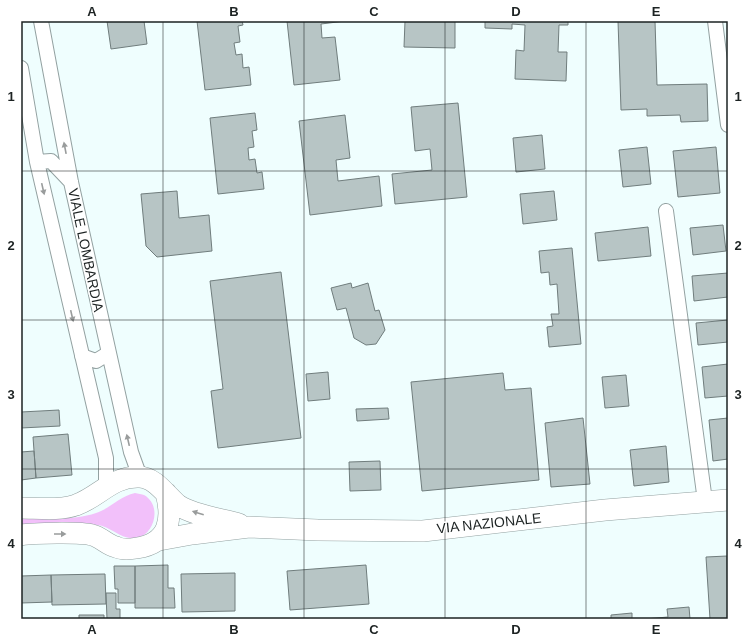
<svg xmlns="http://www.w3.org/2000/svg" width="749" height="640" font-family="Arial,sans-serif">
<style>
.green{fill:#f2c0fa}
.building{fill:#b7c5c5;stroke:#707d7d}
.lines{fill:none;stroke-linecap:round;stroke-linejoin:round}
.street-casing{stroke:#93a1a1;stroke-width:16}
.secondary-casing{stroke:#93a1a1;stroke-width:22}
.street{stroke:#fff;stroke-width:14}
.secondary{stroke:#fff;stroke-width:21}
.oneway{fill:#999c9c}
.grid{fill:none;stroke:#1d2323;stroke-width:1;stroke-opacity:0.55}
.labels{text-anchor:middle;stroke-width:3;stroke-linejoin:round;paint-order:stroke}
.street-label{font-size:14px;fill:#1d2323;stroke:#fff}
.neatline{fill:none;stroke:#1d2323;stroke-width:1.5}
.grid-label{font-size:13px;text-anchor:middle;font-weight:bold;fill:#1d2323}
</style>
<rect width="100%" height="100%" fill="#effefe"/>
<path class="green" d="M 135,493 C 138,494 142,494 144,495 C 162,505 155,534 137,538 C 122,541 111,526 97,525 C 73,522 46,525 21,526 L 21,518 C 45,517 74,521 96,513 C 111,508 120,496 135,493 Z"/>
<path class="building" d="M 107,21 L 144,21 L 147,44 L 111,49 Z
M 197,21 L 242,21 L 243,25 L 238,26 L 240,42 L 234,43 L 236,55 L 242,54 L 243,68 L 249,67 L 251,85 L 205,90 Z
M 287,21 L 345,21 L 321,24 L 322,38 L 335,37 L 340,80 L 294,85 Z
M 405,21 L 455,21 L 455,48 L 404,47 Z
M 485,21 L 568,21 L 568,25 L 559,25 L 558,52 L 567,52 L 566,81 L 515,79 L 516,50 L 524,51 L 525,25 L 512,24 L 512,29 L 485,28 Z
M 618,21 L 655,21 L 657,85 L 707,84 L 708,121 L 681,122 L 680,115 L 647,116 L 647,109 L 621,110 Z
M 458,103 L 467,197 L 395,204 L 392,174 L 432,170 L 430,149 L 415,151 L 411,107 Z
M 255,113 L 257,130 L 252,131 L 254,147 L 248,148 L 249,160 L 255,159 L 257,173 L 262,172 L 264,189 L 218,194 L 210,118 Z
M 345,115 L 350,158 L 336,160 L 338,181 L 379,176 L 382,206 L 310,215 L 299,121 Z
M 542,135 L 545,169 L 516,172 L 513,138 Z
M 647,147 L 651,184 L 623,187 L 619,150 Z
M 716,147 L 720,193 L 678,197 L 673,151 Z
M 177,191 L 179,218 L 209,215 L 212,251 L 157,257 L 146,246 L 141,194 Z
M 554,191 L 557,220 L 523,224 L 520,194 Z
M 723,225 L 726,251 L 693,255 L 690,228 Z
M 648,227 L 651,256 L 598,261 L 595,233 Z
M 572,248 L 581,344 L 549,347 L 547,327 L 553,326 L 551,314 L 559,314 L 557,284 L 550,285 L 549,272 L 541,273 L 539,251 Z
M 281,272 L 301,438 L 218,448 L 211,391 L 223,389 L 210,281 Z
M 728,273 L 728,297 L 694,301 L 692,276 Z
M 351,283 L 352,288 L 368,283 L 375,311 L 379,310 L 385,330 L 376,344 L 366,345 L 354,338 L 346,308 L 337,310 L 331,288 Z
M 728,320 L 728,342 L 698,345 L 696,323 Z
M 728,364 L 728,396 L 705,398 L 702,367 Z
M 328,372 L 330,399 L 308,401 L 306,374 Z
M 503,373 L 505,390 L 531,388 L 539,480 L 422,491 L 411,382 Z
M 626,375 L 629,406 L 605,408 L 602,377 Z
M 388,408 L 389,419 L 357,421 L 356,409 Z
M 59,410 L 60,426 L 21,428 L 21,412 Z
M 583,418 L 590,484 L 551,487 L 545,423 Z
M 728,418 L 728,459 L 713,461 L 709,420 Z
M 68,434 L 72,475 L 36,478 L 33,437 Z
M 666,446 L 669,482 L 634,486 L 630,450 Z
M 34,451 L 36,478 L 21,480 L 21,452 Z
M 380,461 L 381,490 L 350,491 L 349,462 Z
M 727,556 L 728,619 L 710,619 L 706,557 Z
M 168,565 L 168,588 L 174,588 L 175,608 L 135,608 L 135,566 Z
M 366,565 L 369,604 L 290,610 L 287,571 Z
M 114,566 L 135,566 L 135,603 L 118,603 L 118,589 L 115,589 Z
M 235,573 L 235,611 L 182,612 L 181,574 Z
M 105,574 L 106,604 L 52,605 L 51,575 Z
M 51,575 L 52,602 L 21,603 L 21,576 Z
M 106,593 L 116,593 L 116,609 L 120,609 L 120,619 L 107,619 Z
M 689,607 L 690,619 L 645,619 L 668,617 L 667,609 Z
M 632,613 L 632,619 L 611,619 L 611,615 Z
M 79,615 L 104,615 L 104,619 L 79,619 Z"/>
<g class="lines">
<defs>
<path id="street" d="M 41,21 L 71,182 L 131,452 L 140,477
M 715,21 L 728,125
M 21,68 L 37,162 L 106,458 L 106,486
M 37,162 L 51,161 L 71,182
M 666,211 L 705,501
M 82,356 L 96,361 L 109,353"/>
<path id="secondary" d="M 21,508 C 37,508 60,511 76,505 C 99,497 112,476 139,477 C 155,477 166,495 178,505 C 192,515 222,519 239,524
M 21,535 C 33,533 81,532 92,535 C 101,537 107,545 116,547 C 122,550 131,549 137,548 C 169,543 173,520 166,493
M 159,540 L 192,534 L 249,527 L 318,530 L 423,531 L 605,510 L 728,500"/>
</defs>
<use href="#street" class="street-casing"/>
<use href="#secondary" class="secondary-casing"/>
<use href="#street" class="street"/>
<use href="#secondary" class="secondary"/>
</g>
<defs><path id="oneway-solid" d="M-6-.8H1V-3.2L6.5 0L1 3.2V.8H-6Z"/></defs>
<g class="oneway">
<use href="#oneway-solid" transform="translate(65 148) rotate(-101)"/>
<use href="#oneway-solid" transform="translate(43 189) rotate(77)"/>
<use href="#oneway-solid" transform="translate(72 316) rotate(77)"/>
<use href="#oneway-solid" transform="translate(128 440) rotate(-103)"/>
<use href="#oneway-solid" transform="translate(198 513) rotate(-163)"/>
<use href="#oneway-solid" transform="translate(60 534)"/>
</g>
<path class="grid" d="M 163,21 L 163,619M 304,21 L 304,619M 445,21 L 445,619M 586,21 L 586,619M 21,171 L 728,171M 21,320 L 728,320M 21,469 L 728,469"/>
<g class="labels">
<g class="street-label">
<text transform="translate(86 250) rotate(78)" y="5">VIALE LOMBARDIA</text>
<text transform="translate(489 523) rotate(-6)" y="5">VIA NAZIONALE</text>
</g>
</g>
<rect width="749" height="640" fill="none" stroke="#ffffff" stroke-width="44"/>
<rect x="22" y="22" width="705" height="596" class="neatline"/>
<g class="grid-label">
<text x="92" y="16">A</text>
<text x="234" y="16">B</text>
<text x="374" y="16">C</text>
<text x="516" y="16">D</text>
<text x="656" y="16">E</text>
<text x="11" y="101">1</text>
<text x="738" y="101">1</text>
<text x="11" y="250">2</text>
<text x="738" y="250">2</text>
<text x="11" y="399">3</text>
<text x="738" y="399">3</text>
<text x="11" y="548">4</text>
<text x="738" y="548">4</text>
<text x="92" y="634">A</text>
<text x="234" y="634">B</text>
<text x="374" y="634">C</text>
<text x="516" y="634">D</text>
<text x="656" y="634">E</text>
</g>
</svg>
